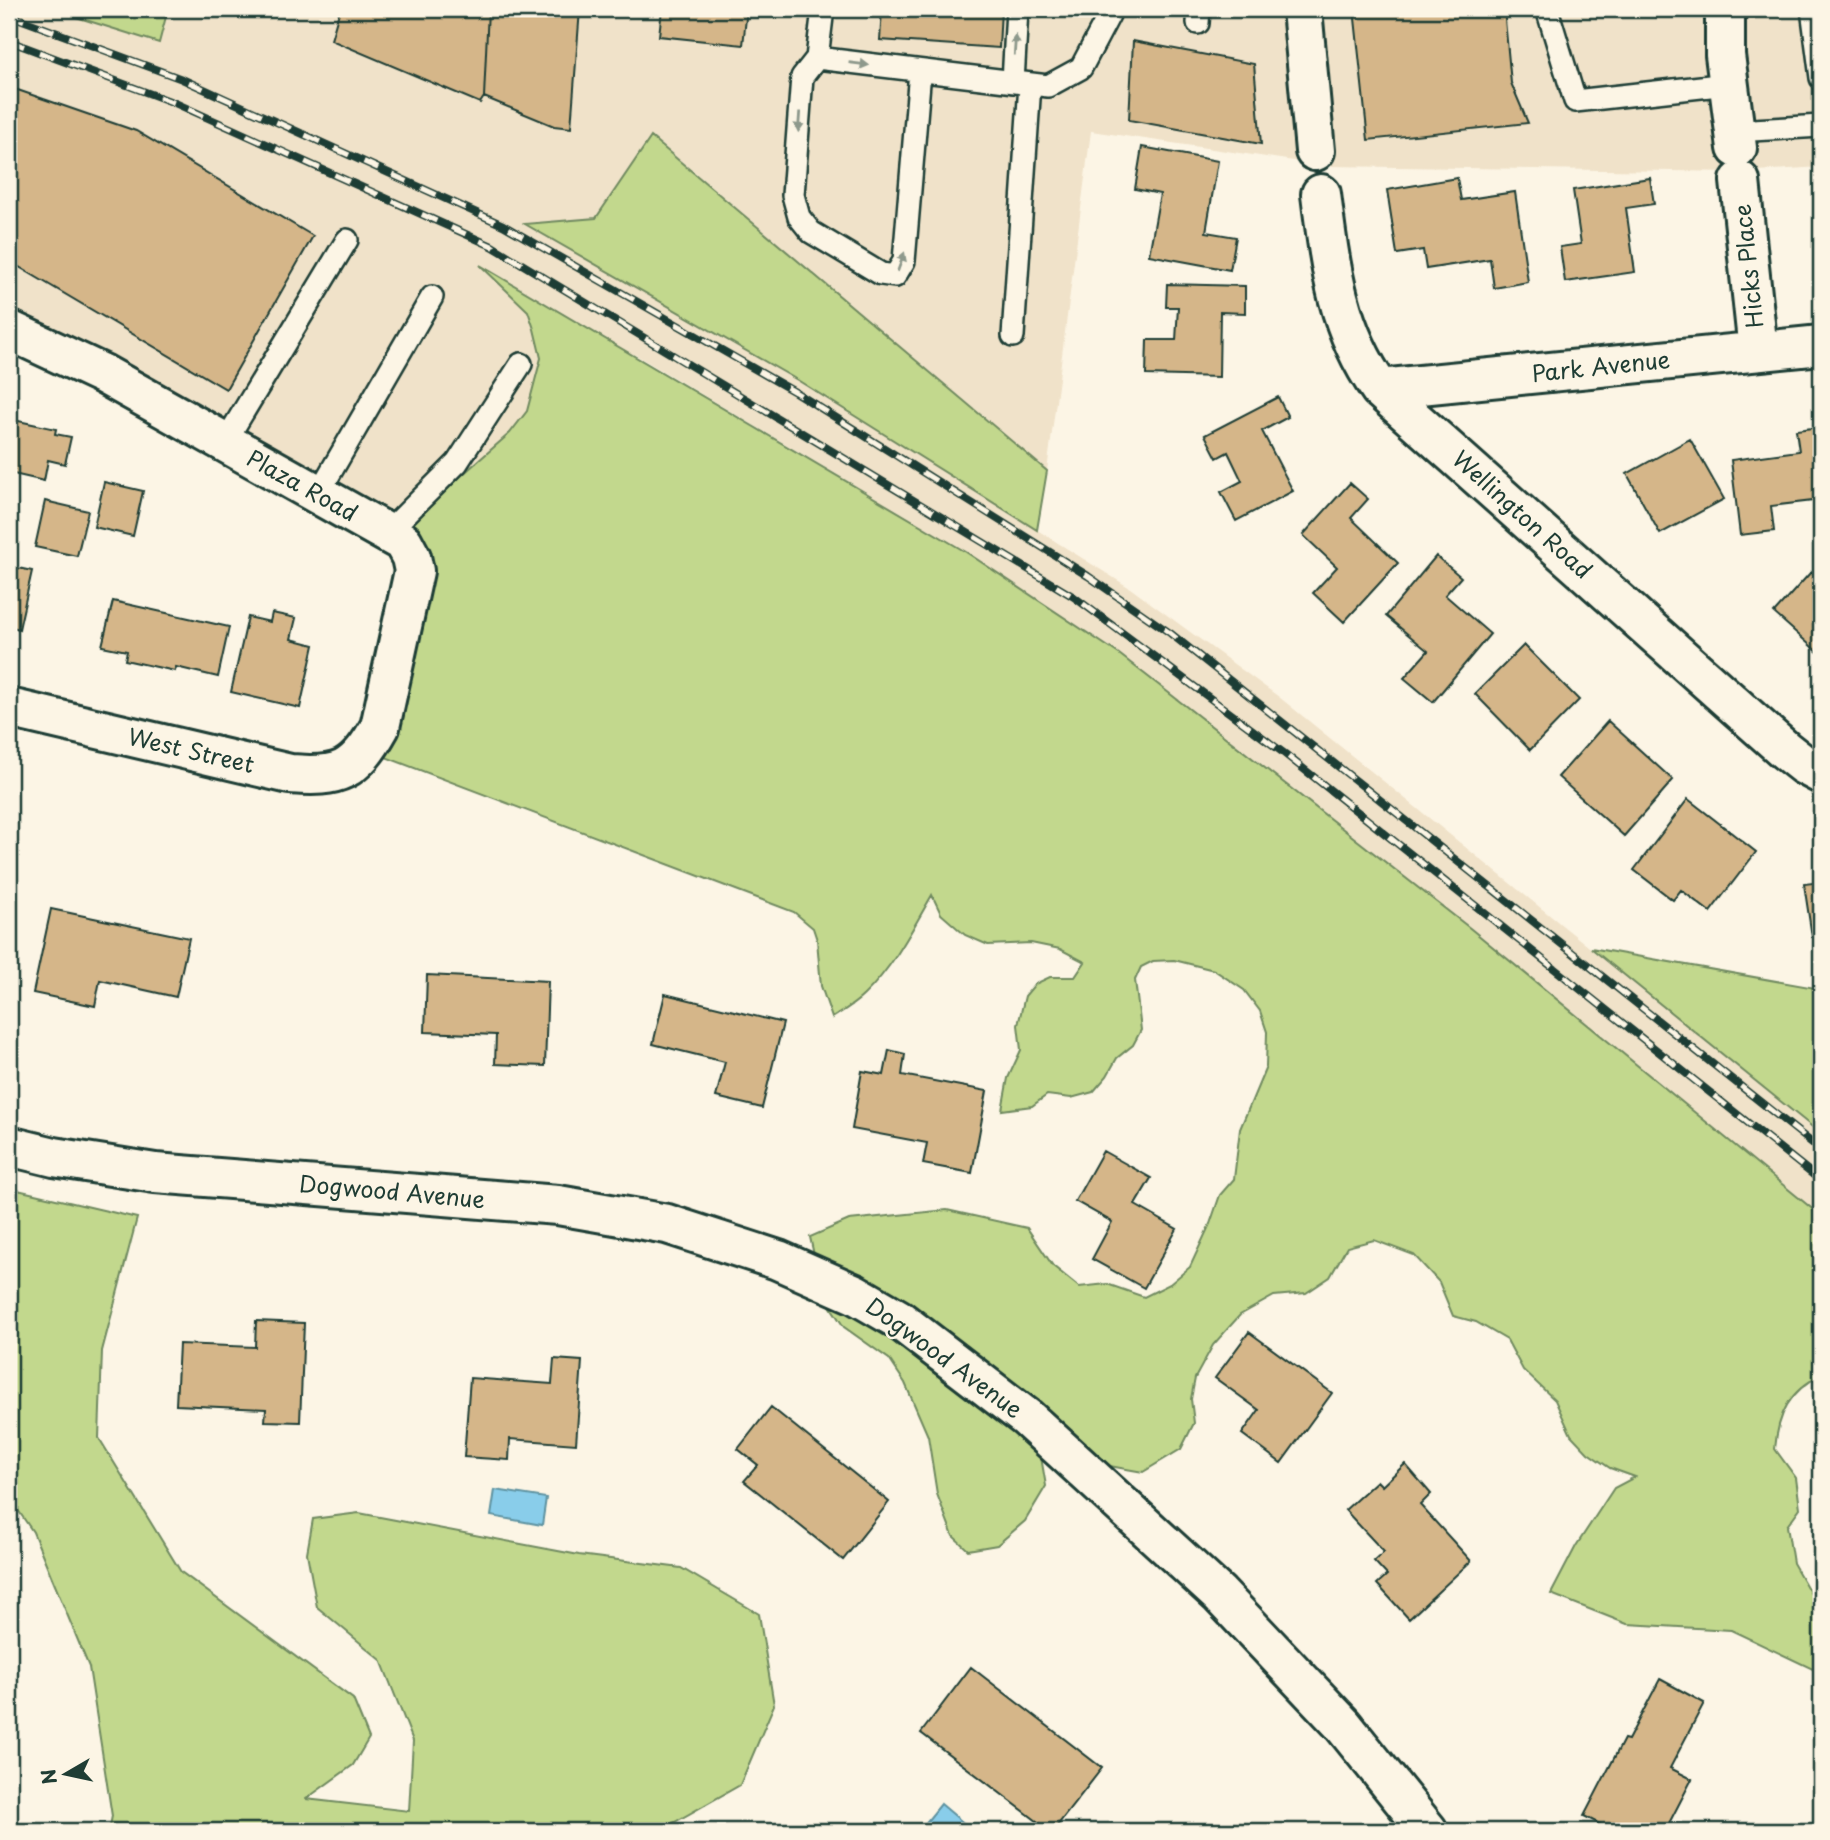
<svg xmlns="http://www.w3.org/2000/svg" width="1830" height="1840" font-family="'Playpen Sans',sans-serif">
<style>
.built{fill:#f0e2c9}
.green{fill:#c2d88d;stroke:#708a60;stroke-width:2}
.water{fill:#89cdea;stroke:#5f93a1;stroke-width:2}
.building{fill:#d5b689;stroke:#1f3d34;stroke-width:2}
.lines{fill:none;stroke-linecap:round;stroke-linejoin:round}
.service-casing{stroke:#1f3d34;stroke-width:26}
.minor-casing{stroke:#1f3d34;stroke-width:44}
.service{stroke:#fcf5e5;stroke-width:21}
.minor{stroke:#fcf5e5;stroke-width:38}
.rail-casing{stroke:#1f3d34;stroke-width:8}
.rail{stroke:#fcf5e5;stroke-width:5;stroke-dasharray:16;stroke-linecap:butt}
.oneway{fill:#8e998c}
.labels{text-anchor:middle;stroke-width:5;stroke-linejoin:round;paint-order:stroke}
.street-label{font-size:23px;fill:#1f3d34;stroke:#fcf5e5}
</style>
<rect width="100%" height="100%" fill="#fcf5e5"/>
<filter id="ink" filterUnits="userSpaceOnUse"><feTurbulence type="fractalNoise" baseFrequency=".0143" numOctaves="2"/><feDisplacementMap in="SourceGraphic" scale="14" xChannelSelector="R" yChannelSelector="G"/><feConvolveMatrix kernelMatrix="1 2 1 2 8 2 1 2 1" color-interpolation-filters="sRGB"/></filter>
<g filter="url(#ink)">
<path class="built" d="M 9,9 L 1821,9 L 1821,167 L 1741,172 L 1327,166 L 1091,131 L 1047,471 L 652,137 L 596,218 L 526,224 L 799,381 L 1130,588 L 1279,697 L 1821,1134 L 1821,1216 L 1471,929 L 1119,654 L 966,552 L 634,354 L 403,542 L 9,330 Z"/>
<path class="green" d="M 75,9 L 168,9 L 159,43 L 73,16 Z
M 651,137 L 1047,471 L 1037,530 L 799,381 L 525,224 L 596,218 Z
M 480,265 L 966,552 L 1119,654 L 1471,929 L 1821,1216 L 1821,1375 C 1789,1391 1778,1414 1775,1449 L 1796,1478 L 1800,1508 L 1787,1526 L 1793,1563 L 1815,1601 L 1821,1604 L 1821,1673 L 1731,1630 L 1627,1624 L 1551,1594 L 1576,1546 L 1614,1488 L 1635,1477 L 1610,1468 L 1588,1453 L 1571,1435 L 1555,1400 L 1523,1370 L 1507,1340 L 1476,1322 L 1453,1316 L 1439,1282 L 1414,1255 L 1374,1240 L 1347,1247 L 1330,1277 L 1306,1293 L 1274,1296 L 1240,1315 L 1213,1345 L 1195,1378 L 1191,1399 L 1194,1423 L 1181,1449 L 1143,1472 L 1104,1465 L 1073,1441 L 1053,1415 L 1014,1390 L 1040,1451 L 1046,1486 L 1025,1521 L 997,1545 L 968,1550 L 953,1536 L 937,1494 L 928,1436 L 905,1383 L 889,1359 L 844,1327 L 823,1295 L 810,1237 L 849,1220 L 947,1210 L 1027,1228 L 1053,1266 L 1079,1287 L 1107,1284 L 1144,1297 L 1170,1284 L 1190,1267 L 1210,1224 L 1220,1195 L 1234,1179 L 1240,1129 L 1266,1067 L 1267,1032 L 1260,1011 L 1244,990 L 1214,970 L 1174,960 L 1153,961 L 1141,967 L 1135,980 L 1141,1030 L 1133,1045 L 1117,1058 L 1107,1076 L 1093,1092 L 1071,1098 L 1047,1095 L 1032,1106 L 1002,1110 L 1008,1078 L 1021,1050 L 1018,1025 L 1025,996 L 1035,984 L 1050,977 L 1075,977 L 1085,962 L 1060,949 L 1031,943 L 988,945 L 965,935 L 941,914 L 932,895 C 912,930 893,967 864,995 C 855,1004 843,1011 832,1018 L 821,986 L 817,940 L 813,928 L 794,912 L 367,750 L 414,571 L 397,532 L 510,433 L 527,411 L 541,358 L 534,329 L 528,311 Z
M 1591,948 L 1821,989 L 1821,1134 Z
M 9,1188 L 137,1218 L 102,1351 L 99,1438 L 181,1572 L 353,1699 L 369,1738 L 353,1765 L 306,1799 L 409,1811 L 413,1741 L 381,1660 L 317,1607 L 307,1553 L 313,1519 L 359,1513 L 579,1555 L 681,1568 L 759,1614 L 774,1705 L 740,1785 L 659,1831 L 109,1831 L 112,1816 L 89,1667 L 33,1532 L 9,1497 Z"/>
<path class="water" d="M 495,1490 L 546,1498 L 542,1525 L 491,1516 Z
M 941,1804 L 973,1831 L 919,1831 Z"/>
<path class="building" d="M 340,9 L 488,9 L 484,97 L 480,103 L 331,40 Z
M 488,9 L 580,9 L 571,128 L 554,126 L 484,97 Z
M 662,9 L 747,9 L 743,45 L 659,36 Z
M 882,9 L 1001,9 L 999,48 L 880,40 Z
M 1354,9 L 1504,9 L 1511,83 L 1528,123 L 1368,140 Z
M 1133,41 L 1254,64 L 1261,144 L 1129,120 Z
M 9,87 L 136,131 L 313,236 L 226,389 L 9,261 Z
M 1142,147 L 1218,161 L 1206,232 L 1236,237 L 1230,270 L 1149,255 L 1160,194 L 1135,189 Z
M 1457,178 L 1461,200 L 1515,192 L 1528,282 L 1494,288 L 1490,259 L 1426,269 L 1423,250 L 1397,254 L 1387,190 Z
M 1650,178 L 1654,204 L 1626,208 L 1635,272 L 1565,282 L 1560,247 L 1581,244 L 1573,190 Z
M 1167,284 L 1245,286 L 1245,313 L 1220,312 L 1219,377 L 1146,375 L 1147,340 L 1176,340 L 1178,307 L 1166,307 Z
M 1278,397 L 1288,417 L 1262,431 L 1293,491 L 1236,521 L 1221,492 L 1242,481 L 1228,452 L 1217,458 L 1205,435 Z
M 9,419 L 56,429 L 55,434 L 71,437 L 65,464 L 48,460 L 44,481 L 9,473 Z
M 1821,427 L 1821,500 L 1771,506 L 1774,531 L 1740,535 L 1731,460 L 1799,451 L 1796,430 Z
M 1690,439 L 1724,499 L 1660,534 L 1627,474 Z
M 104,482 L 143,491 L 133,536 L 94,527 Z
M 1350,483 L 1368,499 L 1351,518 L 1398,563 L 1344,622 L 1313,593 L 1337,567 L 1303,535 Z
M 45,501 L 88,511 L 77,556 L 35,547 Z
M 1436,556 L 1461,577 L 1445,595 L 1490,634 L 1433,702 L 1404,678 L 1428,651 L 1386,616 Z
M 9,566 L 32,571 L 19,629 L 9,626 Z
M 1811,572 L 1821,581 L 1821,655 L 1774,613 Z
M 113,601 L 229,627 L 218,677 L 176,667 L 175,671 L 125,660 L 127,651 L 102,646 Z
M 272,613 L 296,618 L 291,639 L 314,645 L 300,708 L 231,692 L 248,617 L 270,622 Z
M 1524,645 L 1579,700 L 1530,750 L 1475,694 Z
M 1608,721 L 1673,780 L 1624,836 L 1558,777 Z
M 1688,799 L 1756,852 L 1710,912 L 1681,890 L 1673,900 L 1634,870 Z
M 1821,882 L 1821,936 L 1812,937 L 1804,884 Z
M 51,909 L 189,938 L 176,997 L 100,980 L 95,1006 L 33,993 Z
M 427,975 L 548,981 L 545,1066 L 495,1064 L 496,1035 L 425,1032 Z
M 665,994 L 783,1023 L 762,1108 L 716,1097 L 725,1062 L 653,1044 Z
M 889,1050 L 905,1054 L 902,1075 L 987,1091 L 972,1173 L 923,1164 L 927,1143 L 852,1129 L 862,1071 L 884,1075 Z
M 1103,1151 L 1151,1178 L 1135,1205 L 1177,1229 L 1144,1288 L 1092,1259 L 1112,1222 L 1075,1201 Z
M 256,1321 L 304,1323 L 300,1422 L 265,1421 L 266,1409 L 176,1405 L 179,1344 L 255,1347 Z
M 1249,1332 L 1332,1393 L 1281,1463 L 1242,1434 L 1259,1410 L 1215,1378 Z
M 554,1359 L 582,1361 L 576,1444 L 510,1439 L 509,1460 L 464,1457 L 470,1378 L 552,1384 Z
M 771,1407 L 889,1502 L 843,1560 L 744,1481 L 758,1465 L 738,1449 Z
M 1405,1464 L 1431,1494 L 1420,1505 L 1471,1561 L 1409,1619 L 1377,1584 L 1387,1575 L 1374,1561 L 1384,1552 L 1345,1510 L 1377,1481 L 1382,1486 Z
M 1819,1505 L 1821,1505 L 1821,1585 Z
M 971,1667 L 1102,1768 L 1053,1831 L 1050,1831 L 921,1733 Z
M 1660,1679 L 1704,1703 L 1670,1768 L 1692,1779 L 1665,1831 L 1613,1831 L 1584,1816 L 1624,1739 L 1628,1740 Z"/>
<g class="lines">
<defs>
<path id="service" d="M 823,9 L 817,58 L 1048,86 L 1081,68 L 1109,15 L 1110,9
M 1547,9 L 1575,101 L 1728,84
M 1812,9 L 1821,78
M 1198,23 L 1199,9
M 817,58 L 802,77 L 793,195 L 799,217 L 811,232 L 881,274 L 895,276 L 904,261 L 920,71
M 1013,82 L 1017,9
M 1734,131 L 1821,126
M 1013,336 L 1030,84
M 225,442 L 347,240
M 318,494 L 432,297
M 387,533 L 457,463 L 521,364"/>
<path id="minor" d="M 1302,9 L 1315,151
M 1725,9 L 1725,55 L 1737,148
M 1740,181 L 1758,351
M 1321,194 C 1330,266 1337,328 1380,389 L 1785,750 L 1804,765 L 1821,774
M 9,330 L 103,374 L 403,542 L 411,557 L 414,571 L 380,727 C 355,772 339,778 290,774 L 9,708
M 1380,389 L 1821,345
M 9,1146 L 54,1157 L 155,1173 L 558,1205 L 667,1224 L 778,1260 L 855,1294 L 898,1319 L 1027,1418 L 1219,1594 L 1342,1724 L 1428,1831"/>
</defs>
<use href="#service" class="service-casing"/>
<use href="#minor" class="minor-casing"/>
<use href="#service" class="service"/>
<use href="#minor" class="minor"/>
<defs>
<path id="rail" d="M 9,15 L 182,79 L 503,225 L 795,392 L 1088,576 L 1170,633 L 1821,1150
M 9,41 L 175,103 L 492,246 L 1074,597 L 1285,754 L 1821,1181"/>
</defs>
<use href="#rail" class="rail-casing"/>
<use href="#rail" class="rail"/>
</g>
<defs><path id="oneway-solid" d="M-6-.8H1V-3.2L6.5 0L1 3.2V.8H-6Z" transform="scale(1.75)"/></defs>
<g class="oneway">
<use href="#oneway-solid" transform="translate(1015 45) rotate(-86)"/>
<use href="#oneway-solid" transform="translate(859 64) rotate(7)"/>
<use href="#oneway-solid" transform="translate(799 122) rotate(94)"/>
<use href="#oneway-solid" transform="translate(901 262) rotate(-70)"/>
</g>
</g>
<g class="labels">
<g class="street-label">
<text transform="translate(1749 266) rotate(-96)" y="8">Hicks Place</text>
<text transform="translate(1601 367) rotate(-6)" y="8">Park Avenue</text>
<text transform="translate(302 486) rotate(29)" y="8">Plaza Road</text>
<text transform="translate(1522 515) rotate(42)" y="8">Wellington Road</text>
<text transform="translate(191 751) rotate(13)" y="8">West Street</text>
<text transform="translate(392 1192) rotate(5)" y="8">Dogwood Avenue</text>
<text transform="translate(944 1358) rotate(36)" y="8">Dogwood Avenue</text>
</g>
</g>
<rect width="1830" height="1840" fill="none" stroke="#fcf5e5" stroke-width="35"/>
<rect x="18" y="18" width="1795" height="1805" fill="none" stroke="#1f3d34" stroke-width="2.5" filter="url(#ink)"/>
<g transform="translate(66 1774) rotate(261)" stroke="#fcf5e5" stroke-width="5" paint-order="stroke">
<path d="M0-5L12 26L0 18L-12 26Z" fill="#1f3d34"/>
<text y="-10" font-size="19" font-weight="bold" text-anchor="middle" fill="#1f3d34">N</text>
</g>
</svg>
